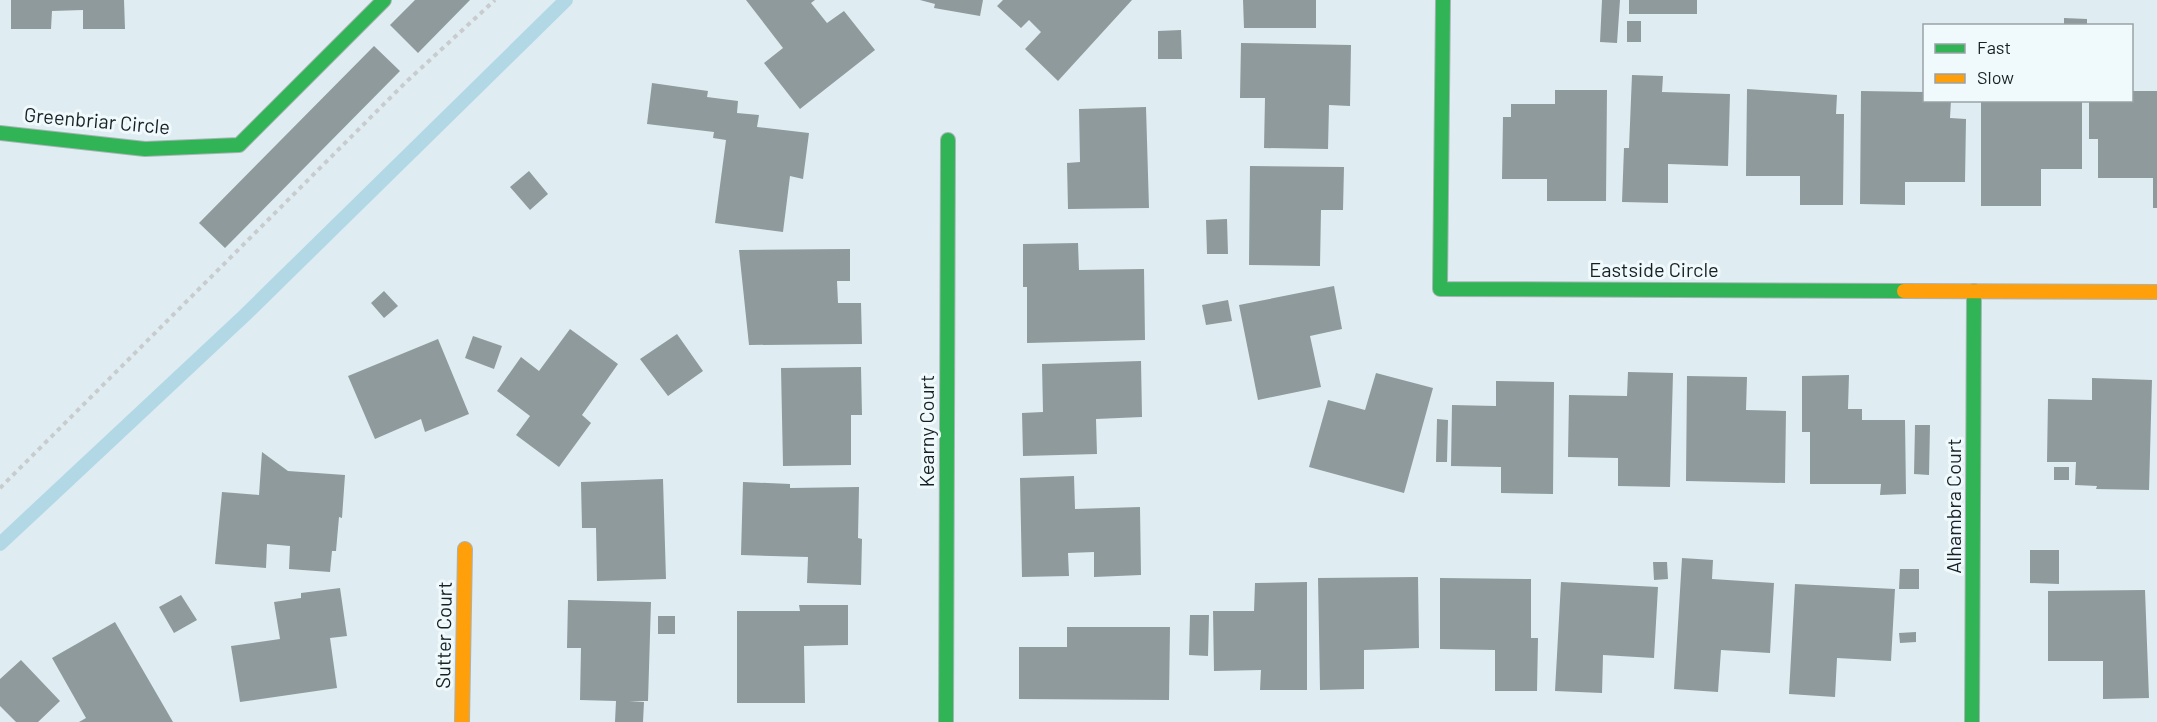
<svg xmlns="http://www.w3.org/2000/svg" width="2157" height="722" font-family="Barlow,sans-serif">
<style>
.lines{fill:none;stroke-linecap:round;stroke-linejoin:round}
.stream{stroke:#b2d8e6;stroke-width:14}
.building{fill:#8f9a9d}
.fast-casing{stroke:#a9b3b7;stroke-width:16}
.slow-casing{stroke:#a9b3b7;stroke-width:16}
.path{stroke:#c8ccce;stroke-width:4;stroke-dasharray:4.5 4.5;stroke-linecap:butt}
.fast{stroke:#30b455;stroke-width:14}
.slow{stroke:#ff9f0a;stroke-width:14}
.labels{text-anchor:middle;stroke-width:6;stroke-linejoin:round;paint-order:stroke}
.street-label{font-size:20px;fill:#172024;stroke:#f0fafd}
</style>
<rect width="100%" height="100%" fill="#dfecf1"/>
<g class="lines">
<path class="stream" d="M 0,544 L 245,315 L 566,0"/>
</g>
<path class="building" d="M 11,0 L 124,0 L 125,29 L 83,29 L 83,10 L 52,11 L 51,29 L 11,29 Z
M 415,0 L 470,0 L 418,53 L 390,25 Z
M 746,0 L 815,0 L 811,3 L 827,23 L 844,11 L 875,50 L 800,109 L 764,63 L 783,48 Z
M 920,0 L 983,0 L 980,16 L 934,8 L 935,4 Z
M 1003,0 L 1132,0 L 1058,81 L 1025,49 L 1041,32 L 1029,20 L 1021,28 L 997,6 Z
M 1243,0 L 1316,0 L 1316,28 L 1244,28 Z
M 1602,0 L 1620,0 L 1617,43 L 1600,42 Z
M 1629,0 L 1697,0 L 1697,14 L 1629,14 Z
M 2064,18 L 2087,19 L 2087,26 L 2064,26 Z
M 1627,21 L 1641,21 L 1641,42 L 1627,42 Z
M 1181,30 L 1182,59 L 1158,59 L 1158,31 Z
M 1241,43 L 1351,45 L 1350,106 L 1329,105 L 1328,149 L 1264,148 L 1265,98 L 1240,98 Z
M 374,46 L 400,71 L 225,248 L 199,223 Z
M 1632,75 L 1663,76 L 1662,92 L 1730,94 L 1728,166 L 1668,164 L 1668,203 L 1622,202 L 1624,148 L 1629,148 Z
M 652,83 L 708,91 L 707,97 L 738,101 L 737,113 L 759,115 L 757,127 L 809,133 L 803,179 L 790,176 L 783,232 L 715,223 L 726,140 L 713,138 L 714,132 L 647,124 Z
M 1747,89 L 1837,95 L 1836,114 L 1844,114 L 1843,205 L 1800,205 L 1800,176 L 1746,176 Z
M 1555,90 L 1607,90 L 1606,201 L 1547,201 L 1547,179 L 1502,179 L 1503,117 L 1511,117 L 1511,104 L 1555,104 Z
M 1861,91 L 1924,92 L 1924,100 L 1951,100 L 1950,118 L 1966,119 L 1965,182 L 1905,182 L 1905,205 L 1860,204 Z
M 2132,91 L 2157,91 L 2157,208 L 2153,208 L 2153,178 L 2098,178 L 2098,139 L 2089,139 L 2089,100 L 2132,100 Z
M 1981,100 L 2082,100 L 2082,169 L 2041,169 L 2041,206 L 1981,206 Z
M 1146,107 L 1149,208 L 1068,209 L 1067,163 L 1080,162 L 1079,109 Z
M 1250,166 L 1344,167 L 1343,210 L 1321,210 L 1320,266 L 1249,265 Z
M 529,171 L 548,194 L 530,210 L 510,187 Z
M 1227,219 L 1228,254 L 1207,254 L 1206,220 Z
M 1078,243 L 1079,270 L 1144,269 L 1145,340 L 1027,343 L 1027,287 L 1023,287 L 1023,244 Z
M 850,249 L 850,281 L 837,281 L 838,303 L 861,303 L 862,344 L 749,345 L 739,250 Z
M 1334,286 L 1342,329 L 1310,336 L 1321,387 L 1258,400 L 1239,305 Z
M 384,291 L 398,306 L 384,318 L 371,303 Z
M 1228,300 L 1232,321 L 1206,325 L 1202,305 Z
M 570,329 L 618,364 L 582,415 L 591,423 L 559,467 L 516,435 L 530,416 L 497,391 L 521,357 L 539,371 Z
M 677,334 L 703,371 L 668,396 L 640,359 Z
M 473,336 L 502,346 L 494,369 L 465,358 Z
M 438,339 L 469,414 L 425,432 L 421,419 L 375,439 L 348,376 Z
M 1141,361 L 1142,417 L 1096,419 L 1097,454 L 1023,456 L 1022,413 L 1043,412 L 1042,364 Z
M 861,367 L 862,415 L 851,415 L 851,465 L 783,466 L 781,368 Z
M 1628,372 L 1673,373 L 1670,487 L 1618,486 L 1618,458 L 1568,457 L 1569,395 L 1627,396 Z
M 1376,373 L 1433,388 L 1404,493 L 1309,467 L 1328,400 L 1365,410 Z
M 1849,375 L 1848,409 L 1862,409 L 1862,420 L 1905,420 L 1906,494 L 1880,495 L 1881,484 L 1810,484 L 1810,432 L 1802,432 L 1802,376 Z
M 1687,376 L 1747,377 L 1746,410 L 1786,411 L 1785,483 L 1686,481 Z
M 2092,378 L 2152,380 L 2149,490 L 2096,489 L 2097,486 L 2075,485 L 2076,462 L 2047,462 L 2048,399 L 2092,400 Z
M 1496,381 L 1554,382 L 1553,494 L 1501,493 L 1501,467 L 1451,466 L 1452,405 L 1496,406 Z
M 1437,419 L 1448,420 L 1447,462 L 1436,462 Z
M 1915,425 L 1930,425 L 1929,475 L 1914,474 Z
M 262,452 L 288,471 L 345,475 L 342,518 L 339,517 L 336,551 L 332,551 L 330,572 L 289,569 L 290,546 L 267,544 L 266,568 L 215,564 L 222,492 L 259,495 Z
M 2054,467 L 2069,467 L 2069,480 L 2054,480 Z
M 1074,476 L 1075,509 L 1140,507 L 1141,575 L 1094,577 L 1094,552 L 1068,553 L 1069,576 L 1022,577 L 1020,478 Z
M 663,479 L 666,579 L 597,581 L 596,528 L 582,528 L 581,482 Z
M 743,482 L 790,484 L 790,488 L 859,487 L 858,538 L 862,539 L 861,585 L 807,583 L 808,557 L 741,555 Z
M 2030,550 L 2059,550 L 2059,584 L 2030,583 Z
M 1682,558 L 1713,560 L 1712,579 L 1774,583 L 1770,653 L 1721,650 L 1718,692 L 1674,689 Z
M 1653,562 L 1667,562 L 1668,579 L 1654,580 Z
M 1900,569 L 1919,569 L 1919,589 L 1899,589 Z
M 1418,577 L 1419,648 L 1364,650 L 1364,689 L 1320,690 L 1318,578 Z
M 1440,578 L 1531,579 L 1531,638 L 1538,638 L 1537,691 L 1495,691 L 1495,650 L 1440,649 Z
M 1307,582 L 1307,690 L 1260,690 L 1261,670 L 1214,671 L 1213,611 L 1254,611 L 1255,583 Z
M 1561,582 L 1658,587 L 1654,658 L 1603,655 L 1602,693 L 1555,691 Z
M 1795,584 L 1895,589 L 1891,661 L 1837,658 L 1835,697 L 1789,694 Z
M 340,588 L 347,636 L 330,638 L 337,688 L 240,702 L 231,646 L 280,639 L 274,602 L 301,598 L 301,593 Z
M 2145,590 L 2149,698 L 2103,699 L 2103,661 L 2048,661 L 2048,591 Z
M 181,595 L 197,620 L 174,633 L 159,607 Z
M 568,600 L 651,602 L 648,701 L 629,701 L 644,702 L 643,722 L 615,722 L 616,701 L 580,700 L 581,648 L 567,648 Z
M 799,605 L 848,605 L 848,645 L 804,646 L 805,703 L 737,703 L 737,611 L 800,611 Z
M 1190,615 L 1209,615 L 1208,656 L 1189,655 Z
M 658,616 L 675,616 L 675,634 L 658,634 Z
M 115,622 L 173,722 L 79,722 L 86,718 L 52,658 Z
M 1067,627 L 1170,627 L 1169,700 L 1019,699 L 1019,647 L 1067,647 Z
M 1916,632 L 1916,642 L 1900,643 L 1899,633 Z
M 21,660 L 60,701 L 38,722 L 16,722 L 0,706 L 0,679 Z"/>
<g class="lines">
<defs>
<path id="fast" d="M 1443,0 L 1440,289 L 1904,291
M 0,133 L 145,149 L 239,145 L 384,0
M 946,722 L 948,140
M 1972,722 L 1974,291"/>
<path id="slow" d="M 1904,291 L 2157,292
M 462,722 L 465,549"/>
</defs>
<use href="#fast" class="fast-casing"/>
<use href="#slow" class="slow-casing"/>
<path class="path" d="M 0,488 L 406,82 L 495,0"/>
<use href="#fast" class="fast"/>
<use href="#slow" class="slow"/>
</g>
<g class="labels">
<g class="street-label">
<text transform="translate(97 121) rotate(5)" y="7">Greenbriar Circle</text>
<text x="1654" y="277">Eastside Circle</text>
<text transform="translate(927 431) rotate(-90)" y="7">Kearny Court</text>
<text transform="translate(1954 506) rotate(-90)" y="7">Alhambra Court</text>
<text transform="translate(444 635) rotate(-89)" y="7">Sutter Court</text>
</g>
</g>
<rect x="1923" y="24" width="210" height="78" fill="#f0fafd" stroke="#99a3a6" stroke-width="1.5"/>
<rect x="1935" y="44" width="30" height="9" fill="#30b455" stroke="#99a3a6" stroke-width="1.5"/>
<text x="1977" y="54" font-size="18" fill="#172024">Fast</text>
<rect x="1935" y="74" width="30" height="9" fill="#ff9f0a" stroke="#99a3a6" stroke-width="1.5"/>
<text x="1977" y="84" font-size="18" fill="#172024">Slow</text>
</svg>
